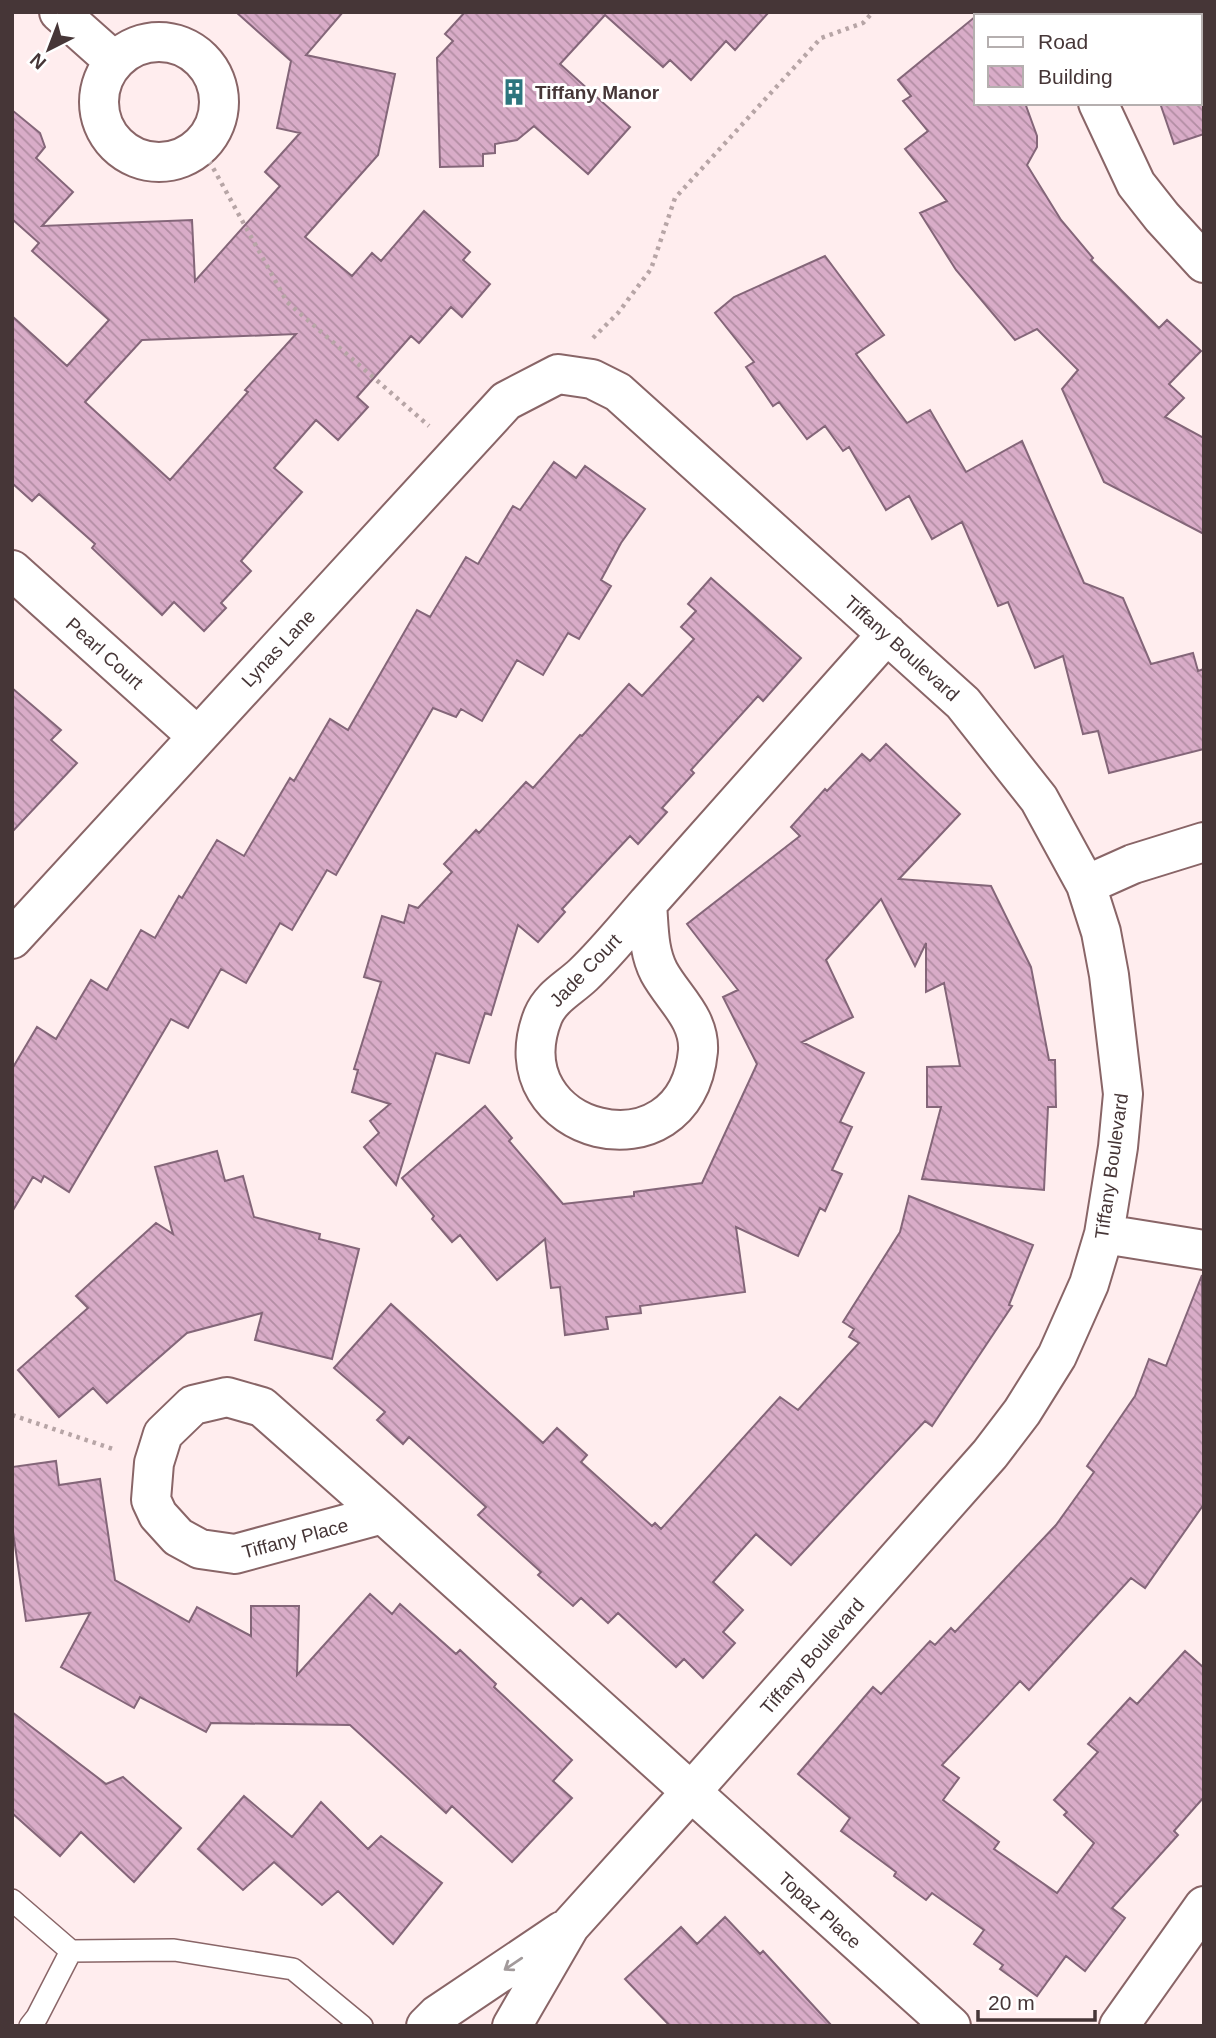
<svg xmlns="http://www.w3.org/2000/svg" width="1216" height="2038" font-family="Helvetica,sans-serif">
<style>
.building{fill:url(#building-back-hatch);stroke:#846679;stroke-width:2;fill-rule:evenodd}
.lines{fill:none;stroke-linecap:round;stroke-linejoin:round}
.service-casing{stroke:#896567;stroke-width:24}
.minor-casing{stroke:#896567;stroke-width:42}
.path{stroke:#b7a5a6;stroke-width:4.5;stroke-dasharray:3.5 5;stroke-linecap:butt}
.service{stroke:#fff;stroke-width:21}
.minor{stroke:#fff;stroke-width:38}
.oneway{stroke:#a29a9b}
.labels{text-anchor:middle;stroke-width:6;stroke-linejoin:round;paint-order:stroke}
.poi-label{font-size:19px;font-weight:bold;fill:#463637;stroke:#fff;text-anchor:start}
.street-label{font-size:19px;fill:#463637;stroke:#fff}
</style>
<defs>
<pattern id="building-back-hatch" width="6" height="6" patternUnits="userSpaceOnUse" patternTransform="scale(1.75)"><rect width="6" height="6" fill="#d9acc8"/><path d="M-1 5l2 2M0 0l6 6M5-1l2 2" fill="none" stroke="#b28da3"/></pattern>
</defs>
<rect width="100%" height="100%" fill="#ffedee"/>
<path class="building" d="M 236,12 L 343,12 L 306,55 L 395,74 L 378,155 L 305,237 L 352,276 L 372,253 L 381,261 L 424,211 L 470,252 L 463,260 L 490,284 L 462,317 L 451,307 L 419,343 L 411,336 L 357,397 L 368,407 L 338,440 L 316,420 L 274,468 L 302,492 L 241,561 L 251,571 L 221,603 L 226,608 L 204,631 L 174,602 L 162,615 L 92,548 L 95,544 L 39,494 L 32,501 L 12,483 L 12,316 L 67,366 L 109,320 L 32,251 L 39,243 L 12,219 L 12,110 L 40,133 L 45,147 L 36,158 L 73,192 L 42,226 L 192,220 L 195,281 L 280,186 L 265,172 L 300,133 L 277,128 L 291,61 ZM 296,334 L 245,390 L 248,392 L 170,480 L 85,402 L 142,340 Z
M 465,12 L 769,12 L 735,50 L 726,41 L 691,80 L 670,60 L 663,67 L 605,15 L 560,64 L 630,127 L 588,174 L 534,126 L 517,140 L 495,144 L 495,153 L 483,154 L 483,166 L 440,167 L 437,58 L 453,41 L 445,34 Z
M 976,16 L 976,103 L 1025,103 L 1037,136 L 1037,147 L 1027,165 L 1061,220 L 1093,258 L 1091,260 L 1159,328 L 1167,320 L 1201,351 L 1169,384 L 1184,398 L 1165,417 L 1204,438 L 1204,534 L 1104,482 L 1062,389 L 1078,370 L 1037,329 L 1015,340 L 956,270 L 920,213 L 947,201 L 905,149 L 928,131 L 903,101 L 911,96 L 898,80 Z
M 1160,103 L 1204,103 L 1204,134 L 1174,144 Z
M 825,256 L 884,335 L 856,354 L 907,423 L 930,410 L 966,472 L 1022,441 L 1084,583 L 1123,598 L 1151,664 L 1193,653 L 1198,671 L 1204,669 L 1204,749 L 1109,773 L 1098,731 L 1083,734 L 1063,656 L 1035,668 L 1008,602 L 998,606 L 962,522 L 932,539 L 909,496 L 886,510 L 849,447 L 843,451 L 825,426 L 807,439 L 779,402 L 773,406 L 746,367 L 754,362 L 715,313 L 734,297 Z
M 554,462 L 576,478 L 585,466 L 645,509 L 621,543 L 601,580 L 611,586 L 579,639 L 568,633 L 543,675 L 517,660 L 482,721 L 461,709 L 456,717 L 433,708 L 336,875 L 327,870 L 292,930 L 280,923 L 246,983 L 221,969 L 188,1028 L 171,1019 L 69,1192 L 44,1176 L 41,1182 L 33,1177 L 12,1212 L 12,1069 L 37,1027 L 56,1039 L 91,980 L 107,990 L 141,930 L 155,938 L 179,896 L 182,898 L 217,840 L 244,856 L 290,778 L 294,781 L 330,719 L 348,730 L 417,610 L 430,617 L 466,557 L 478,564 L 513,506 L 520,510 Z
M 711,578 L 801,658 L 763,701 L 758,696 L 691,770 L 694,773 L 662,808 L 667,812 L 638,844 L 630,836 L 562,909 L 565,912 L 538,942 L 518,925 L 491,1015 L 485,1013 L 469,1063 L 436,1053 L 396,1185 L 364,1147 L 379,1133 L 370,1121 L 390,1104 L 352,1092 L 358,1070 L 354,1069 L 381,982 L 364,977 L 382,916 L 404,923 L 409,905 L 418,908 L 452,872 L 444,864 L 476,830 L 479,833 L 526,782 L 533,788 L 580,735 L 582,736 L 629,684 L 642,696 L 694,639 L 681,627 L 696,611 L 688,604 Z
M 12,688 L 61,730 L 51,740 L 77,763 L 12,832 Z
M 886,744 L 960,814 L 899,879 L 991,886 L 1031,967 L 1049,1060 L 1055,1060 L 1056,1107 L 1048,1107 L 1044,1190 L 922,1179 L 941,1107 L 927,1107 L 927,1067 L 960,1066 L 944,983 L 926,992 L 926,943 L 915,966 L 881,899 L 826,960 L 853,1017 L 802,1042 L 864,1073 L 840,1122 L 852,1127 L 832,1170 L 842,1174 L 825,1211 L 820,1208 L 798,1256 L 736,1227 L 745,1292 L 640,1306 L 641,1313 L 606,1317 L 608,1329 L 565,1335 L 560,1287 L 551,1288 L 545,1239 L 497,1280 L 460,1235 L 452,1242 L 432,1219 L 434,1216 L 402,1178 L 485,1106 L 512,1138 L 509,1141 L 563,1204 L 634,1196 L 634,1192 L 702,1183 L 757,1064 L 723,997 L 738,990 L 687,924 L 800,836 L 791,827 L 825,789 L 827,791 L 862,754 L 870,761 Z
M 217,1151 L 225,1181 L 243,1176 L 254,1217 L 320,1234 L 319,1239 L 359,1249 L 332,1359 L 255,1340 L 262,1313 L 187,1333 L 107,1403 L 93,1388 L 59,1417 L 18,1370 L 88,1308 L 76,1296 L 156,1223 L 173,1234 L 155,1167 Z
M 909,1196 L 1033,1245 L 1009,1305 L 1012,1306 L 932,1426 L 925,1421 L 791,1565 L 756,1534 L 713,1582 L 743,1610 L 723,1632 L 735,1643 L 703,1678 L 684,1659 L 676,1667 L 618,1613 L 608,1623 L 581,1598 L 573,1606 L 538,1575 L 541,1572 L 478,1515 L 486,1507 L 409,1437 L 403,1444 L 377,1420 L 385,1412 L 334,1368 L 391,1304 L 543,1443 L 557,1428 L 587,1455 L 581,1462 L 652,1526 L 655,1523 L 661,1529 L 780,1397 L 798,1410 L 859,1343 L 849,1337 L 854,1329 L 843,1322 L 900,1232 Z
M 1202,1275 L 1204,1504 L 1145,1588 L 1131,1578 L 1029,1690 L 1020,1681 L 942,1765 L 959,1778 L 943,1800 L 999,1842 L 994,1849 L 1057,1893 L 1094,1843 L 1064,1815 L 1067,1812 L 1054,1800 L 1098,1752 L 1088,1744 L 1130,1698 L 1137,1704 L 1185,1651 L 1204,1668 L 1204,1797 L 1174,1831 L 1178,1835 L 1112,1908 L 1125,1918 L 1085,1971 L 1066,1956 L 1037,1996 L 1000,1969 L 1003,1965 L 974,1944 L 984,1930 L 932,1893 L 926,1900 L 894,1876 L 896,1872 L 841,1831 L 850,1818 L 798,1774 L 873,1687 L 881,1694 L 930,1641 L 935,1645 L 951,1628 L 955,1632 L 1056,1525 L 1094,1472 L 1087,1466 L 1135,1396 L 1149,1359 L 1166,1366 Z
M 56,1461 L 59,1485 L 100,1479 L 115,1580 L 189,1622 L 197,1607 L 251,1636 L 251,1606 L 299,1606 L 297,1675 L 370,1594 L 392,1614 L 400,1604 L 456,1654 L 460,1650 L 496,1684 L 494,1687 L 572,1760 L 553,1781 L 572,1798 L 512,1862 L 452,1806 L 446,1813 L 350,1725 L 211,1723 L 206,1732 L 140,1697 L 134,1708 L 61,1667 L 90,1613 L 26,1621 L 12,1525 L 12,1467 Z
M 12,1712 L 106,1784 L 123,1777 L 181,1828 L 134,1882 L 81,1832 L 60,1856 L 12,1813 Z
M 244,1796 L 292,1837 L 321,1802 L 368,1849 L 381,1836 L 442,1883 L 393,1944 L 338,1891 L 322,1905 L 274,1862 L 243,1890 L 198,1849 Z
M 725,1917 L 760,1954 L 763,1951 L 832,2026 L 670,2026 L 625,1979 L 681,1927 L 697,1944 Z"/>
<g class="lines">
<defs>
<path id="service" d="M 12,1900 L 71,1951 L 174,1950 L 293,1969 L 362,2026
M 30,2026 L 37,2017 L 71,1951"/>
<path id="minor" d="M 59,12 L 114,61
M 1065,12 L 1066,16
M99 102a60 60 0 1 1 120 0a60 60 0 1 1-120 0Z
M 1098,103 L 1136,184 L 1162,217 L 1204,263
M 12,570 L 197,736
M 1086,885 L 1133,864 L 1204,842
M 647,904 C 649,927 648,951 659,972 C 673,998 700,1018 698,1051 C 686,1183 496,1134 543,1016 C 551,997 568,989 583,975 C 606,953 626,928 647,904 Z
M 647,904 L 887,634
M 12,939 L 506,401 L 558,374 L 592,379 L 618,392 L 963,703 L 1039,799 L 1086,885 L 1101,932 L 1109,975 L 1123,1094 L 1118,1147 L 1104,1234 L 1089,1284 L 1057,1356 L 1022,1412 L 990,1454 L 690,1793 L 570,1926 L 512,2026
M 1104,1234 L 1204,1250
M 383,1514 L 235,1554 L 200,1549 L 178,1537 L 158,1515 L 151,1500 L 154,1463 L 163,1434 L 193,1405 L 227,1397 L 262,1407 L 383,1514 L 951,2026
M 426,2026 L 437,2015 L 562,1931
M 1119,2026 L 1204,1906"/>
</defs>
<use href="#service" class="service-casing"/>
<use href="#minor" class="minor-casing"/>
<path class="path" d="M 201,146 L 287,302 L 429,426
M 593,338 L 618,313 L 651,269 L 675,198 L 821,38 L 863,23 L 873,12
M 12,1415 L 116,1450"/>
<use href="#service" class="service"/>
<use href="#minor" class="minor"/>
</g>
<defs><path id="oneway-shaft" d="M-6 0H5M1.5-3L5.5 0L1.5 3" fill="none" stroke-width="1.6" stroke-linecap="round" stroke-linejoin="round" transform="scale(1.75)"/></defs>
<use class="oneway" href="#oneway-shaft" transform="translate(513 1964) rotate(146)"/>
<defs>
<symbol id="building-bare" viewBox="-9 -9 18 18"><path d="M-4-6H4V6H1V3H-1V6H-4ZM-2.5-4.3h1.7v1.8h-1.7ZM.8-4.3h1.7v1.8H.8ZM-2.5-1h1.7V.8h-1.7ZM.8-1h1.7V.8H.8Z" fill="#2c757e" stroke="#fff" stroke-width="2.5" paint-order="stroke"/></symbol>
</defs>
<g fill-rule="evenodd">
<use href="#building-bare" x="495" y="73" width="38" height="38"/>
</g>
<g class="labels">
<g class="poi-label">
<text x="535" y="99">Tiffany Manor</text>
</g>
<g class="street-label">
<text transform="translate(278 648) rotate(-47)" y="7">Lynas Lane</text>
<text transform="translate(902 648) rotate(42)" y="7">Tiffany Boulevard</text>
<text transform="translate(105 653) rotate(42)" y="7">Pearl Court</text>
<text transform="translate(585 970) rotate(-46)" y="7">Jade Court</text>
<text transform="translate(1111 1166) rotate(-82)" y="7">Tiffany Boulevard</text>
<text transform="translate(295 1538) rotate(-15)" y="7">Tiffany Place</text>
<text transform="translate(812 1656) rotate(-49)" y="7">Tiffany Boulevard</text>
<text transform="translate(820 1910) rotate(42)" y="7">Topaz Place</text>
</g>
</g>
<rect width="1216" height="2038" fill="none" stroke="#463637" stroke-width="28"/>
<rect x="974" y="14" width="228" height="91" fill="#ffffff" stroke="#b5afaf" stroke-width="2"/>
<rect x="988" y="37" width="35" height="10" fill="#ffffff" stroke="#b5afaf" stroke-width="2"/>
<text x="1038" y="49" font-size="21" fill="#463637">Road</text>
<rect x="988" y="66" width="35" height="21" fill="url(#building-back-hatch)" stroke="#b5afaf" stroke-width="2"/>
<text x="1038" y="84" font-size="21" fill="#463637">Building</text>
<g transform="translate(49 49) rotate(222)" stroke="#ffffff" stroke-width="5" paint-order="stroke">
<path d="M0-5L12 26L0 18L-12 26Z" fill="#463637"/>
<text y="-10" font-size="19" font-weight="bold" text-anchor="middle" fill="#463637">N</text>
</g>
<path d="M978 2010v10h117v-10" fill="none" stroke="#463637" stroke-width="3.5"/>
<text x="988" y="2010" font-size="21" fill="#463637" stroke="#ffffff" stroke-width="5" paint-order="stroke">20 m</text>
</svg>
